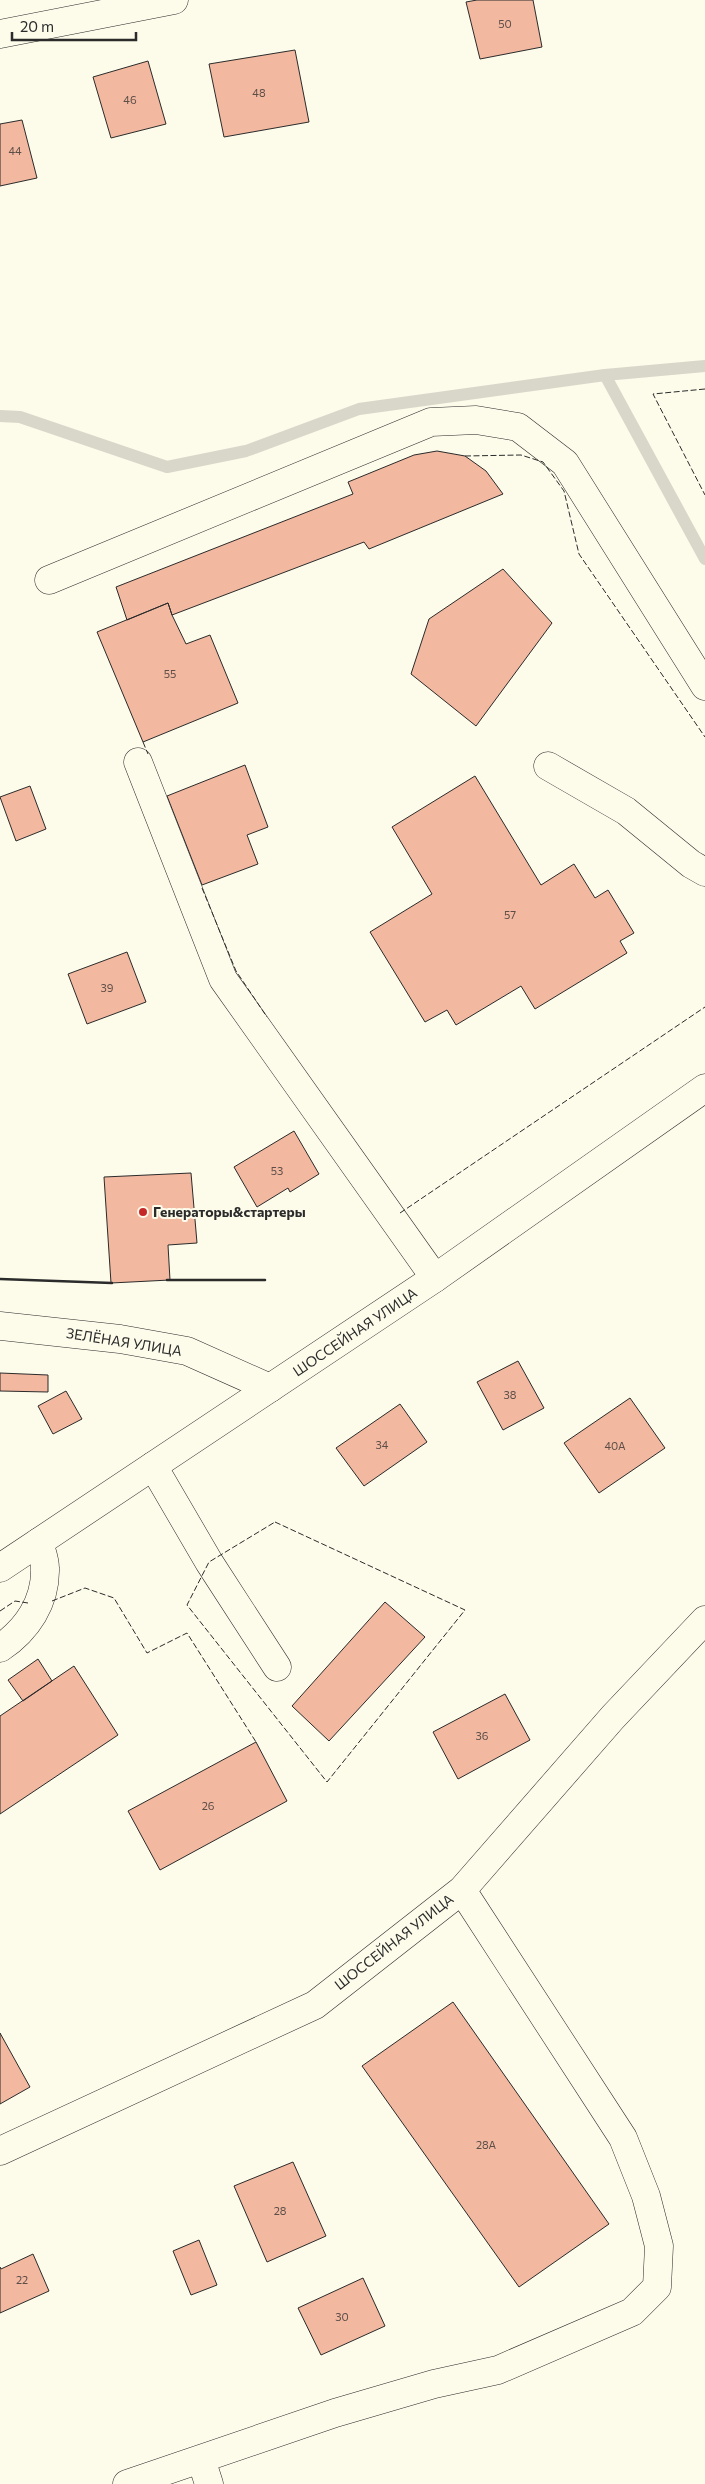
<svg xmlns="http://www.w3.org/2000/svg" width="705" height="2484" font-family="Commissioner,sans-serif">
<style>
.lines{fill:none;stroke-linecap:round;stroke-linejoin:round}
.stream{stroke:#d8d7c9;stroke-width:12}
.building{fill:#f2b8a0;stroke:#2b2b2b}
.minor-casing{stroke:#2b2b2b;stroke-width:29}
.major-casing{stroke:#2b2b2b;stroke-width:29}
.minor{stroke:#fdfbea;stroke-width:28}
.major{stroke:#fdfbea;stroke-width:28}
.fence{stroke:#2b2b2b;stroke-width:1;stroke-dasharray:6 2.5;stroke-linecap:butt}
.wall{stroke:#2b2b2b;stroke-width:2.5}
.poi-dot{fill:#c62828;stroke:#fdfbea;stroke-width:2}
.labels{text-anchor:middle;stroke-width:4;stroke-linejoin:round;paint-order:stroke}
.number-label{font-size:11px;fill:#5d4e48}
.poi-label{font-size:14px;font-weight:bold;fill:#2b2b2b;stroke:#fdfbea;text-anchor:start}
.street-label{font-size:14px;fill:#2b2b2b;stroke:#fdfbea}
</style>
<rect width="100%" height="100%" fill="#fdfbea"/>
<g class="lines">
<path class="stream" d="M 605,375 L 705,559
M 0,416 L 20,417 L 167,467 L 246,451 L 359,409 L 605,375 L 705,366"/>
</g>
<path class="building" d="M 477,0 L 533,0 L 542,47 L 480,59 L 466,2 Z
M 295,50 L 309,122 L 224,137 L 209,64 Z
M 148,61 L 166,124 L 111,138 L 93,77 Z
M 22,120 L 37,178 L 0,186 L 0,124 Z
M 437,451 L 465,456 L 486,471 L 503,494 L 369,549 L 364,542 L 172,615 L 168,603 L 127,620 L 116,587 L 353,494 L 348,482 L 414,455 Z
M 503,569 L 552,623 L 476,726 L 411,674 L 429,619 Z
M 168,603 L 172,615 L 186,644 L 210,635 L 238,703 L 143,742 L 97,632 Z
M 245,765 L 268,827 L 247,835 L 258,864 L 202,885 L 167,796 Z
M 475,776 L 541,885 L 574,864 L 595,898 L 608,890 L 634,933 L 620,941 L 627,953 L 535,1009 L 521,986 L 456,1025 L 447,1010 L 425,1022 L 370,932 L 432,894 L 392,827 Z
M 30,786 L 46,829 L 16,841 L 0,797 Z
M 127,952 L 146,1002 L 87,1024 L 68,974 Z
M 294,1131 L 319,1174 L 290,1192 L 288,1188 L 257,1207 L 234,1167 Z
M 191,1173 L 197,1243 L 168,1245 L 170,1280 L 111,1283 L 104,1177 Z
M 518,1361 L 544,1408 L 503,1430 L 477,1382 Z
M 0,1373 L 48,1375 L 48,1392 L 0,1391 Z
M 66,1391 L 82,1419 L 53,1434 L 38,1406 Z
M 630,1398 L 665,1448 L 599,1493 L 564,1443 Z
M 400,1404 L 427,1442 L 364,1486 L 336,1448 Z
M 385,1602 L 425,1637 L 329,1741 L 292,1706 Z
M 38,1659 L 52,1681 L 23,1701 L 8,1680 Z
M 74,1666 L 118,1735 L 0,1814 L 0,1716 Z
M 505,1694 L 530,1740 L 458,1779 L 433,1732 Z
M 256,1742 L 287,1801 L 160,1870 L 128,1811 Z
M 453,2002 L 609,2224 L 519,2287 L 362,2066 Z
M 0,2033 L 30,2087 L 0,2104 Z
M 293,2162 L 326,2236 L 267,2262 L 234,2186 Z
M 199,2240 L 217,2285 L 191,2295 L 173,2251 Z
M 33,2254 L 49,2291 L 0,2313 L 0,2267 L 1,2269 Z
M 363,2278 L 385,2326 L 321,2355 L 298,2308 Z"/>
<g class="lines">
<defs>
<path id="minor" d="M 0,34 L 174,0
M 49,580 L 431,422 L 476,420 L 518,427 L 565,463 L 705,686
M 138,762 L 223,979 L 435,1278
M 548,766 L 626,811 L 691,864 L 705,872
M 0,1326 L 120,1339 L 187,1351 L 270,1388
M 153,1466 L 209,1562 L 277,1667
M 0,1648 C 27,1630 46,1602 45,1568 C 45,1559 41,1550 39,1542
M 0,2151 L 315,2005 L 462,1890 L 613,1717 L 705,1620
M 201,2459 L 209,2484
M 127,2484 L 335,2413 L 434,2384 L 498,2370 L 632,2312 L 657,2287 L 659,2246 L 646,2196 L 623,2138 L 462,1890"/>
<path id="major" d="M 0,1568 L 435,1278 L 705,1088"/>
</defs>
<use href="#minor" class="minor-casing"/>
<use href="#major" class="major-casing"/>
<use href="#minor" class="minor"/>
<use href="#major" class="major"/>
<path class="fence" d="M 705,389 L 653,394 L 705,495
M 465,456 L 521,455 L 543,462 L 564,491 L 579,554 L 705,737
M 143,742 L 148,754
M 202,888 L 236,971 L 267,1017
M 400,1213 L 705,1007
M 275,1522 L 465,1610 L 327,1782 L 187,1605 L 209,1562 Z
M 52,1601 L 85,1588 L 114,1598 L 147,1653 L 187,1633 L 256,1742
M 0,1611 L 15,1601 L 28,1603"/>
<path class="wall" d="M 0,1279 L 112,1283
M 167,1280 L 265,1280"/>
</g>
<circle class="poi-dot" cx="143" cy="1212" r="5"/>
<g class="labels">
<g class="number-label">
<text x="505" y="28">50</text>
<text x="259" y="97">48</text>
<text x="130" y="104">46</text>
<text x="15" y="155">44</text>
<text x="170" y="678">55</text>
<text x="510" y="919">57</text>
<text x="107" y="992">39</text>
<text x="277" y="1175">53</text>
<text x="510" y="1399">38</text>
<text x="382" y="1449">34</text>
<text x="615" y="1450">40А</text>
<text x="482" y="1740">36</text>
<text x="208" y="1810">26</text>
<text x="486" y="2149">28А</text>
<text x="280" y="2215">28</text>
<text x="22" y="2284">22</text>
<text x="342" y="2321">30</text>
</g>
<g class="poi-label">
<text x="153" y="1217">Генераторы&amp;стартеры</text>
</g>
<g class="street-label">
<text transform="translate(355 1332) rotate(-34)" y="5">ШОССЕЙНАЯ УЛИЦА</text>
<text transform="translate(124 1342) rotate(9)" y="5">ЗЕЛЁНАЯ УЛИЦА</text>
<text transform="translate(394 1942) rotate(-38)" y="5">ШОССЕЙНАЯ УЛИЦА</text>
</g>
</g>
<path d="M12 32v8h124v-8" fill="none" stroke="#2b2b2b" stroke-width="2.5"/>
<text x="20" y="32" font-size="15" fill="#2b2b2b" stroke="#fdfbea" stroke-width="4" paint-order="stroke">20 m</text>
</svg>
